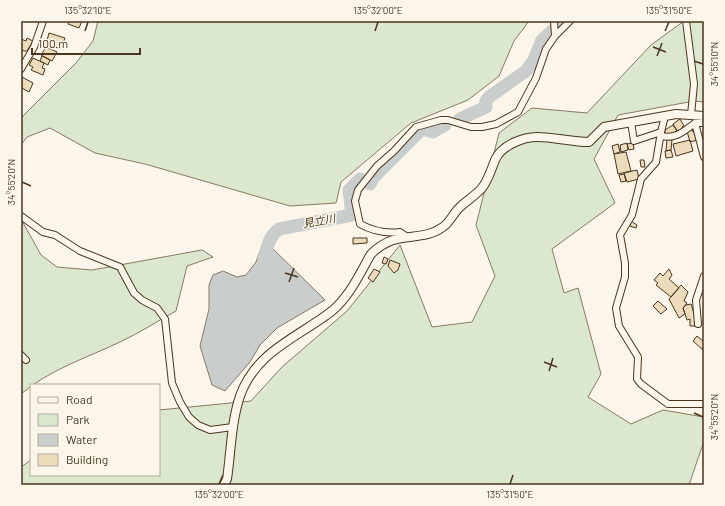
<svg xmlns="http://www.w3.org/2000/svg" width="725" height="506" font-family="Barlow,'Noto Sans JP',sans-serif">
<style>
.green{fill:#dce7d0;stroke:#887966}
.water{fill:#c9cecd;stroke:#887966}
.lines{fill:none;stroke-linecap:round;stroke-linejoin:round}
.river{stroke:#c9cecd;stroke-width:13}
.building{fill:#ecdcbc;stroke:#4a3520}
.minor-casing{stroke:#4a3520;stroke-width:8}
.tertiary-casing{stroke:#4a3520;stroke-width:10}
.minor{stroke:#fbf6e9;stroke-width:6}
.tertiary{stroke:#fbf6e9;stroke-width:8}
.ticks{fill:none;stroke:#4a3520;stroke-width:1.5}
.labels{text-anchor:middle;stroke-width:3;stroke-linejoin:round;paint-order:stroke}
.water-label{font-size:11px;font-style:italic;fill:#4a3520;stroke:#fbf6e9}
.neatline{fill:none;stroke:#4a3520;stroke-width:1.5}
.ticks-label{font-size:10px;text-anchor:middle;fill:#4a3520}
</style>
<rect width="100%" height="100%" fill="#fbf6e9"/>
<path class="green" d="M 98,21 L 529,21 L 514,41 L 499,76 L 468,100 L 411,123 L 341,182 L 336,203 L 290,206 L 145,164 L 95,153 L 50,128 L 27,137 L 21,145 L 21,118 L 76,63 L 93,41 Z
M 684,21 L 704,21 L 704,102 L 694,101 L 618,115 L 594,159 L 615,203 L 552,249 L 564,293 L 578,288 L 601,374 L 588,397 L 631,424 L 663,410 L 704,417 L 704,441 L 689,485 L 21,485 L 21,467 L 31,460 L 31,475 L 159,475 L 159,410 L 251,401 L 282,367 L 347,311 L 400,245 L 432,327 L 472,322 L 495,276 L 476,225 L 499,133 L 532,108 L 587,113 L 651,45 Z
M 21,219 L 41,255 L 57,267 L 92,270 L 202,250 L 213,257 L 187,266 L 176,311 C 158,321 139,333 120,342 C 86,358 49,370 21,394 Z"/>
<path class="water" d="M 264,240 L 325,300 L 277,328 L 260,345 L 250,362 L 225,391 L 212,385 L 200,346 L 209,309 L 209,285 L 213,275 L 223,271 L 237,277 L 246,275 L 256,262 Z"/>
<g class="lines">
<path class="river" d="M 460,119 L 486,107 L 486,101 L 489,97 L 526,71 L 534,60 L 542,40 L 563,21
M 370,184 L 373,178 L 422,129 L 433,132 L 445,125
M 264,259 C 267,248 269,236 279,229 L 352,215 L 349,190 L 360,179"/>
</g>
<path class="building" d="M 69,21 L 82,21 L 79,28 L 68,24 Z
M 49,33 L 65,38 L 61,49 L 46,44 Z
M 27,38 L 33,41 L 27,51 L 24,51 L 21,49 L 21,39 L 26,41 Z
M 46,47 L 57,52 L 52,61 L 41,55 Z
M 42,56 L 50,60 L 48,65 L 40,61 Z
M 33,58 L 44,63 L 42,68 L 45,69 L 43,75 L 31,70 L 33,67 L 29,65 Z
M 22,77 L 33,83 L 29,92 L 22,88 Z
M 680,119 L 684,126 L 682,127 L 683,129 L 678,132 L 673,124 Z
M 673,125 L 677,131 L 670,135 L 665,134 L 665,130 Z
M 692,129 L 693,132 L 695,131 L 698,140 L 690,142 L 687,131 Z
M 667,139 L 672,140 L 671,150 L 666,151 Z
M 690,140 L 693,151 L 676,156 L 673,144 Z
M 627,143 L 628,150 L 621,152 L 620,145 Z
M 633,143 L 634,149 L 629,150 L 627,144 Z
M 618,144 L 620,152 L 614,154 L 612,146 Z
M 671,150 L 673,157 L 666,158 L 665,151 Z
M 626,152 L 631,171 L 618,174 L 614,154 Z
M 640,160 L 644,160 L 645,167 L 641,167 Z
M 637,170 L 639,179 L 627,182 L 624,173 Z
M 624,174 L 626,181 L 621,182 L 619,175 Z
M 631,221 L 637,225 L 636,228 L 630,226 Z
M 353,238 L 367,238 L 367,243 L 353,244 Z
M 384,257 L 388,259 L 386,264 L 382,263 Z
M 390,260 L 400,264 L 398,270 L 394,273 L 388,266 Z
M 374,269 L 380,272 L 373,282 L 368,278 Z
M 669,269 L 672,275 L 669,279 L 679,288 L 671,297 L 656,285 L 658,283 L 654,280 L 660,273 L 663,276 Z
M 681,285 L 688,292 L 684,301 L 687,303 L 683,308 L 685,314 L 679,318 L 669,299 Z
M 658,301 L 667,309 L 661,314 L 653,306 Z
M 691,304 L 696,320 L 695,326 L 690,326 L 690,319 L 687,320 L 683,308 L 686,305 Z
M 697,336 L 704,342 L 703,350 L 693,341 Z"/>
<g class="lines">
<defs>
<path id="minor" d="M 686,21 L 694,84 L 691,115
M 555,36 L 570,21
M 21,69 L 34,47 L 43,21
M 631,122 L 634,141 L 661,132 L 656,162 L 641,179 L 632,215 L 620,235 L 625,263 L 625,277 L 616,308 L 619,326 L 638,357 L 637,379 L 641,384 L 668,404 L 704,404
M 704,123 L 695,123 L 704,157
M 661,132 L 665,116
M 661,136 C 676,139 683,132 695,123
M 21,216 L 43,232 L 55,235 L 80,251 L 120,267 L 134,293 L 142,300 L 157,308 L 165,319 L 172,383 L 180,402 L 189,417 L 198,425 L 210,430 L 233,427
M 407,237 L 400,232 C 385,234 373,231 360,224 L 355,201 L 358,190 L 377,166 L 394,151 L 416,127 L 441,120 L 448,120 L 471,127 L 482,127 L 496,124 L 518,112 L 536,78 L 546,49 L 555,36 L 554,21
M 698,324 L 696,300 L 704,276
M 21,355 L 26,360"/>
<path id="tertiary" d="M 224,485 L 227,479 C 231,452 231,423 240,396 C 256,351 297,338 332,311 C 350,296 360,273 371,254 C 397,228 419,244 443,227 C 450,222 453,214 459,208 C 466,201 475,196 482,188 C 489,179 491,169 496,158 C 503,145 523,137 537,137 C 555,137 571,142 589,142 L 604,127 L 676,114 L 704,116"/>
</defs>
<use href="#minor" class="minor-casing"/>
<use href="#tertiary" class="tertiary-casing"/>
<use href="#minor" class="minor"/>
<use href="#tertiary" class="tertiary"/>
</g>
<path class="ticks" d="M 85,31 L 88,22M 375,31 L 378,22M 665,31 L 669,22M 653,47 L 666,52M 657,56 L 662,43M 694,61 L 703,64M 22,182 L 31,186M 285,273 L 298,277M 289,282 L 294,268M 544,362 L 557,367M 549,371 L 553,358M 694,413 L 703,417M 219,484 L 223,475M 510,484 L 513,475"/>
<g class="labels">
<g class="water-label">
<text transform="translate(319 221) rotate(-10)" y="4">見立川</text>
</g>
</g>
<rect width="725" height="506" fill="none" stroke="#fbf6e9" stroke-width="44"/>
<rect x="30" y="384" width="130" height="92" fill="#fbf6e9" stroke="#b4a999"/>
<rect x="38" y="397" width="20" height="6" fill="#fbf6e9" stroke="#b4a999"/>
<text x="66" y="404" font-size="12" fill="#4a3520">Road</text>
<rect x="38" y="414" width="20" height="12" fill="#dce7d0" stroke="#b4a999"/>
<text x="66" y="424" font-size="12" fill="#4a3520">Park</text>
<rect x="38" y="434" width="20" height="12" fill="#c9cecd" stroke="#b4a999"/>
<text x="66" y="444" font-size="12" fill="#4a3520">Water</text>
<rect x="38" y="454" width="20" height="12" fill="#ecdcbc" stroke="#b4a999"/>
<text x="66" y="464" font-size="12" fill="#4a3520">Building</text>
<path d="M32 48v6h108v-6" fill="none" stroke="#4a3520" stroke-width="2"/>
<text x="38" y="48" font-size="12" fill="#4a3520" stroke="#fbf6e9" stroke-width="3" paint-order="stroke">100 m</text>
<rect x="22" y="22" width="681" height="462" class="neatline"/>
<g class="ticks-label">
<text x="88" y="14">135°32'10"E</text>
<text x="378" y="14">135°32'00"E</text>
<text x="669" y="14">135°31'50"E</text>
<text transform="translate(714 64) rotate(-90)" y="4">34°55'10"N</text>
<text transform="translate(11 182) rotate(-90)" y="4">34°55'20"N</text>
<text transform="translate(714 417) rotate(-90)" y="4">34°55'20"N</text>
<text x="219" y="498">135°32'00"E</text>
<text x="510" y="498">135°31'50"E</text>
</g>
</svg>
